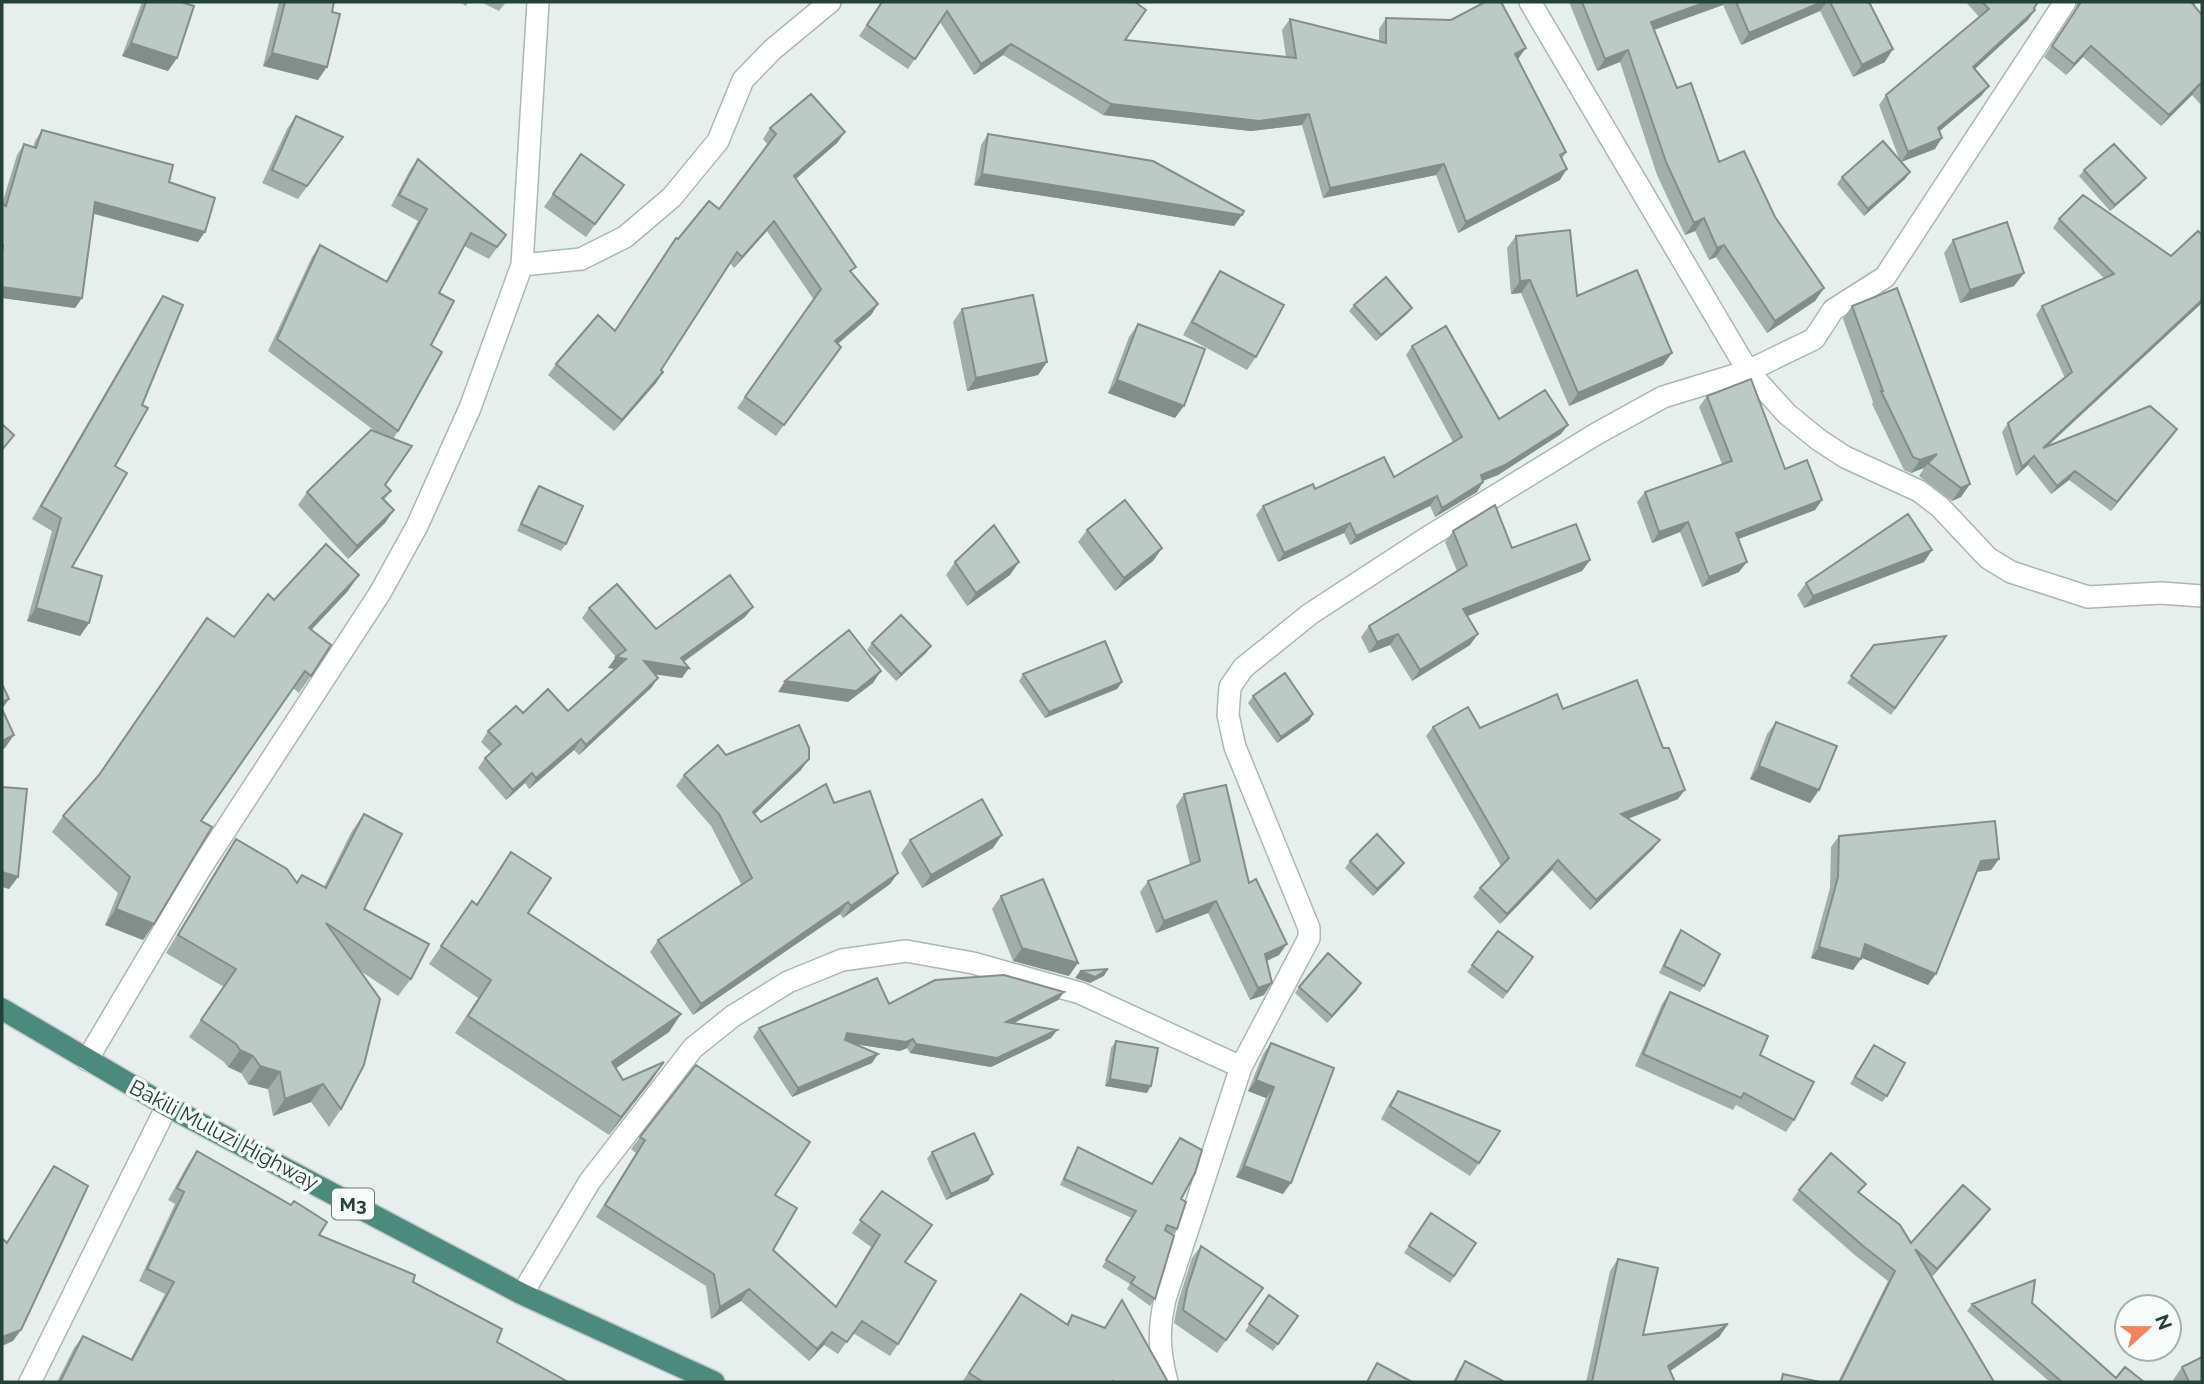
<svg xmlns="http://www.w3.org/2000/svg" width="2204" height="1384" font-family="Raleway,sans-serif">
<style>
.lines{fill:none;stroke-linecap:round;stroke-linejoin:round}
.minor-casing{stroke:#a8b8b2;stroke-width:24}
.trunk-casing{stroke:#c2cac8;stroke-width:24}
.minor{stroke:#fff;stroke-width:21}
.trunk{stroke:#4c8a7c;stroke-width:21}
.wall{fill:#a1aea9}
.shaded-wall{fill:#838d89}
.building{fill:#bbcac4;stroke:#838d89;stroke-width:2}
.labels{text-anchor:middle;stroke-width:7;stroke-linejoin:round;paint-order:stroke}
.shield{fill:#f7fbf9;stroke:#637a73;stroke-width:2}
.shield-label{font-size:19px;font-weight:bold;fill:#24423a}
.street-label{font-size:21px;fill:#24423a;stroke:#f7fbf9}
</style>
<rect width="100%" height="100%" fill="#e6efeb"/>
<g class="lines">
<defs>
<path id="minor" d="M 1530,2 L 1748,371 L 1787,414 L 1819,440 L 1845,457 L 1919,491 L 1940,507 L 1988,558 L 2011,572 L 2088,597 L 2161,593 L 2202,596
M 522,265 L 581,259 L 625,237 L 672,197 L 718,141 L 743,80 L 772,50 L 830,2
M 87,1060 L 202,866 L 380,593 L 417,526 L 470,408 L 522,265 L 538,2
M 522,1294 L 590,1181 L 693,1048 L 733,1016 L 788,982 L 842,960 L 906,951 L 973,963 L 1080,993 L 1241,1067
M 30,1382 L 167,1106
M 1167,1382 C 1159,1351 1158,1331 1165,1299 L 1241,1067 L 1309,938 L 1309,928 L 1235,747 L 1228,715 L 1230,687 L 1243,668 L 1310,614 L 1425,539 L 1596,434 L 1663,397 L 1748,371 L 1814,339 L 1833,310 L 1885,277 L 2065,2"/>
<path id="trunk" d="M 2,1009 L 167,1106 L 522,1294 L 714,1382"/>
</defs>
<use href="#minor" class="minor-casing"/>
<use href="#trunk" class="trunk-casing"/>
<use href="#minor" class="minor"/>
<use href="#trunk" class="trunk"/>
</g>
<path class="wall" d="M 142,2 L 181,2 L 177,58 L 168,71 L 122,56 Z
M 279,2 L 334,2 L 318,80 L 263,66 Z
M 459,2 L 468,2 L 466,6 Z
M 481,2 L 506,2 L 499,11 Z
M 882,2 L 1125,40 L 1286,57 L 1282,30 L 1290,19 L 1379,41 L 1379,29 L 1386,18 L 1518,59 L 1566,152 L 1562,159 L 1560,180 L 1458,233 L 1436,175 L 1323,198 L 1302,125 L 1251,131 L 1103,115 L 1003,55 L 974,75 L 940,22 L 908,69 L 859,36 Z
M 1569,2 L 1869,2 L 1885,62 L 1853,77 L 1820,11 L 1741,45 L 1723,5 L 1654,30 L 1677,88 L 1719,162 L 1775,217 L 1824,288 L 1815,301 L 1767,333 L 1716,257 L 1709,260 L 1695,231 L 1685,235 L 1657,175 L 1620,62 L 1597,71 Z
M 1966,2 L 2038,2 L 2028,20 L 1975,69 L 1989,86 L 1981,96 L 1940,131 L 1935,149 L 1901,162 L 1910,172 L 1905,179 L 1864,216 L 1837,184 L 1842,177 L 1900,161 L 1879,105 L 1886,95 L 1979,17 Z
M 2077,2 L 2197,2 L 2194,5 L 2202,15 L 2202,106 L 2192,95 L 2161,126 L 2083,57 L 2066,75 L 2044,57 L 2076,9 Z
M 296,116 L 343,137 L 298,199 L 262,183 L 287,129 Z
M 770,128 L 845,132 L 837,143 L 796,179 L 851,273 L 878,304 L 871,315 L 838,344 L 841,347 L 776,436 L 737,408 L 814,300 L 767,231 L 734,268 L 730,263 L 661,370 L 656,383 L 614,431 L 548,375 L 556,364 L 615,330 L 678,239 L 719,209 L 768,145 L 763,139 Z
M 42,130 L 169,182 L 198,242 L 94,214 L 82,298 L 75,308 L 2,298 L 2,204 L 17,155 L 24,144 L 33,147 L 35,141 Z
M 988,134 L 1242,215 L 1234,226 L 974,185 L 981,145 Z
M 581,154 L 624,185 L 586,237 L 544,207 Z
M 418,159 L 506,235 L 489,259 L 464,246 L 439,293 L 431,345 L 398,431 L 393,439 L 385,485 L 391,491 L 384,500 L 394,510 L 385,523 L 348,559 L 298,505 L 307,492 L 375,431 L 268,351 L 312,257 L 320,245 L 386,281 L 418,221 L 391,206 L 410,170 Z
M 2084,170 L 2141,184 L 2110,211 L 2079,176 Z
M 2059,219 L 2171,256 L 2048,446 L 2177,429 L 2111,511 L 2069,480 L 2051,494 L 2028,465 L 2016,476 L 2002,432 L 2008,423 L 2065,378 L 2036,315 L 2042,306 L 2104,278 L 2053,228 Z
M 1516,236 L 1577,296 L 1663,365 L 1569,406 L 1521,293 L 1511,294 L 1507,248 Z
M 1953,240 L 2024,273 L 2014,286 L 1960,303 L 1944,253 Z
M 1220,271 L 1256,357 L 1247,370 L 1183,335 L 1211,284 Z
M 163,296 L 115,466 L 72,567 L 89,623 L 80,636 L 27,621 L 52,531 L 32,519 L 154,309 Z
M 1354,305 L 1412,308 L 1407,314 L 1376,341 L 1349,311 Z
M 1852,306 L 1970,484 L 1961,497 L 1952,501 L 1919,476 L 1924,468 L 1911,473 L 1904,470 L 1872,404 L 1873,402 L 1843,319 Z
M 962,309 L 1047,362 L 1038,375 L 967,391 L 953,322 Z
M 1138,324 L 1175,418 L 1108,393 L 1129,337 Z
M 1412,346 L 1499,419 L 1561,434 L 1498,475 L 1483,481 L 1477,492 L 1435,517 L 1430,506 L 1350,545 L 1344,533 L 1278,562 L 1256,515 L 1263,506 L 1315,489 L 1394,477 L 1453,442 L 1406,355 Z
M 1707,396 L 1785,469 L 1822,500 L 1815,510 L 1738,539 L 1739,572 L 1702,587 L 1680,532 L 1652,543 L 1637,502 L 1645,492 L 1722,464 L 1699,407 Z
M 539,486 L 566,544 L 561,551 L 517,531 L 534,492 Z
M 1087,530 L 1162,548 L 1153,561 L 1115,591 L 1078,542 Z
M 1453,531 L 1512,548 L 1590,560 L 1582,571 L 1467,616 L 1470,645 L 1412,681 L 1390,645 L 1369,653 L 1361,637 L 1369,626 L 1457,571 L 1445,542 Z
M 1932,550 L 1924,562 L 1804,608 L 1797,595 L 1806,583 Z
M 955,562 L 1010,575 L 967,606 L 946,575 Z
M 359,575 L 347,592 L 312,629 L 311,676 L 299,693 L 293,688 L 201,821 L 154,924 L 143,940 L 105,925 L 118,893 L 52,832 L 63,816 L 234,637 L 274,600 Z
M 753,607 L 745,617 L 684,662 L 682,678 L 655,674 L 658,678 L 651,688 L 579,755 L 574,750 L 529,789 L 525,783 L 506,800 L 478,768 L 485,758 L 491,752 L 481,742 L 488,731 L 523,713 L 568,711 L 615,669 L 608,668 L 616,657 L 582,618 L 589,608 L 656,629 Z
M 1946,636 L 1891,715 L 1847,683 L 1874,645 Z
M 872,643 L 931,646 L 926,653 L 896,681 L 867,650 Z
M 1023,674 L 1122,682 L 1117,689 L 1045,718 L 1019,681 Z
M 1253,696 L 1313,714 L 1309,721 L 1277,743 L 1248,703 Z
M 1776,722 L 1819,790 L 1810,803 L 1750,779 L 1767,734 Z
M 1433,727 L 1480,728 L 1678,799 L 1628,819 L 1653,849 L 1590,910 L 1552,870 L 1500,924 L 1473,897 L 1480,888 L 1501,866 L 1426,736 Z
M 726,755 L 801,770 L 755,814 L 761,822 L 834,803 L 898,873 L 890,884 L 843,918 L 840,914 L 693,1015 L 650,952 L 658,940 L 741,884 L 711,826 L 676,786 L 684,775 Z
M 1184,794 L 1249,883 L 1279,955 L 1267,961 L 1264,995 L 1250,1000 L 1208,913 L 1156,933 L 1140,892 L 1148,881 L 1190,865 L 1176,806 Z
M 364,814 L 364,909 L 411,979 L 398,996 L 359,970 L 341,1109 L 329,1127 L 311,1102 L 273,1116 L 268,1089 L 248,1084 L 241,1073 L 228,1067 L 224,1062 L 189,1037 L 224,987 L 166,953 L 224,857 L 236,839 L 297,882 L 302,875 L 324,887 L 352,831 Z
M 1839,836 L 1999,859 L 1991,870 L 1977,872 L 1928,985 L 1861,957 L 1853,970 L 1811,958 L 1830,888 L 1831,847 Z
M 910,840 L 993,848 L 922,888 L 901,853 Z
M 511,852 L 528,913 L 681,1014 L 669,1032 L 616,1068 L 623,1080 L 652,1080 L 609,1135 L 455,1033 L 478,998 L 429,964 L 472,901 L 476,905 Z
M 1350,861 L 1400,869 L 1373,896 L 1345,868 Z
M 1001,896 L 1069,976 L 1013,961 L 992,909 Z
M 1681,930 L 1704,986 L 1700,992 L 1659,973 L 1676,937 Z
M 1498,931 L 1533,957 L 1503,999 L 1467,972 Z
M 1299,987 L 1357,990 L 1327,1023 L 1295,993 Z
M 1064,992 L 1058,1000 L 1014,1023 L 1057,1030 L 1051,1038 L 991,1067 L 910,1053 L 907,1048 L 900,1051 L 855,1044 L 872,1063 L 792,1097 L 753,1037 L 759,1028 L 889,1004 Z
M 1670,992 L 1760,1055 L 1794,1120 L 1786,1132 L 1736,1105 L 1733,1110 L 1635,1066 L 1662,1004 Z
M 1116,1041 L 1147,1093 L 1105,1086 L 1111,1048 Z
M 1271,1043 L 1283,1194 L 1236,1177 L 1266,1098 L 1248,1091 L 1263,1054 Z
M 1874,1045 L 1887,1096 L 1882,1102 L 1850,1084 Z
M 1398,1091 L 1479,1163 L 1470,1176 L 1381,1119 L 1389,1104 Z
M 640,1137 L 775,1195 L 773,1250 L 836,1306 L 871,1247 L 852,1233 L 882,1191 L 905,1262 L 898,1344 L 890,1356 L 853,1333 L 838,1354 L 824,1345 L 809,1361 L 741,1301 L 711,1319 L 706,1286 L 596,1217 L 636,1153 L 631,1149 Z
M 1180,1138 L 1181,1199 L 1177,1229 L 1172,1235 L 1155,1299 L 1150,1306 L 1127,1289 L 1130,1284 L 1102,1267 L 1132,1218 L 1060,1185 L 1074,1154 L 1078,1147 L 1152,1184 Z
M 197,1151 L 319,1235 L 413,1282 L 497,1342 L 568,1382 L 57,1382 L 74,1348 L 83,1336 L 130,1360 L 165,1294 L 139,1281 L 175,1204 L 168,1200 L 188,1164 Z
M 932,1152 L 988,1181 L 946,1200 L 927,1159 Z
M 54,1166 L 13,1341 L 6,1243 Z
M 1866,1184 L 1859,1193 L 1911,1243 L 1983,1219 L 1931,1277 L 1994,1382 L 1838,1382 L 1888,1281 L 1856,1256 L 1792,1200 L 1799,1190 Z
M 1431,1213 L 1476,1243 L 1450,1283 L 1404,1253 Z
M 1201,1246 L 1263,1288 L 1217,1353 L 1174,1323 L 1178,1302 L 1192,1258 Z
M 1618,1259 L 1643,1335 L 1728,1324 L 1719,1337 L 1670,1371 L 1675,1382 L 1586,1382 L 1610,1271 Z
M 1021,1294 L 1066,1324 L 1072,1315 L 1104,1328 L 1122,1300 L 1168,1382 L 962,1382 Z
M 1269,1295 L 1298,1316 L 1273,1351 L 1245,1331 Z
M 2032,1303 L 2116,1378 L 2144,1382 L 2050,1382 L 1967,1311 L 1972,1304 Z
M 1465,1361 L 1502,1382 L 1453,1382 L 1459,1370 Z
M 2182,1367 L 2202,1382 L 2174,1382 L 2173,1380 Z"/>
<path class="shaded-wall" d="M 1706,2 L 1725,2 L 1723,5 L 1642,34 L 1651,22 Z
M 1822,2 L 1827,2 L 1820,11 L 1741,45 L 1749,33 Z
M 2035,10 L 2028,20 L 1966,77 L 1973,67 Z
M 131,43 L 177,58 L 168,71 L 122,56 Z
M 1011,44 L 1003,55 L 974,75 L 981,64 Z
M 2091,46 L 2083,57 L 2066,75 L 2074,64 Z
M 1526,48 L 1518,59 L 1515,54 Z
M 1893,49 L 1885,62 L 1853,77 L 1862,65 Z
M 1628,50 L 1620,62 L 1597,71 L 1605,59 Z
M 272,53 L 327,67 L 318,80 L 263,66 Z
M 2200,84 L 2192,95 L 2161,126 L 2169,115 Z
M 1989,86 L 1981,96 L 1931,138 L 1938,128 Z
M 1111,104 L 1309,114 L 1302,125 L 1251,131 L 1103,115 Z
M 845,132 L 837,143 L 786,187 L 794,176 Z
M 1942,138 L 1935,149 L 1901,162 L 1908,152 Z
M 1444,164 L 1436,175 L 1323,198 L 1330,188 Z
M 1567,169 L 1560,180 L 1458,233 L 1466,222 Z
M 1910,172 L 1905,179 L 1864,216 L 1868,209 Z
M 982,174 L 1242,215 L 1234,226 L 974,185 Z
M 2146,178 L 2141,184 L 2110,211 L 2115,205 Z
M 95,202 L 205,232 L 198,242 L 88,212 Z
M 1704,218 L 1695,231 L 1685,235 L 1694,223 Z
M 774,221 L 767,231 L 734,268 L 742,257 Z
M 1724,245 L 1716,257 L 1709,260 L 1717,248 Z
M 2024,273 L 2014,286 L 1960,303 L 1970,290 Z
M 1530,280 L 1521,293 L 1511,294 L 1520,281 Z
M 2,287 L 82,298 L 75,308 L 2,298 Z
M 1824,288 L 1815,301 L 1767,333 L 1775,321 Z
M 2202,300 L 2202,303 L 2037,456 L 2043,448 Z
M 878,304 L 871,315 L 828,352 L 835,341 Z
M 1412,308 L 1407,314 L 1376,341 L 1381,335 Z
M 1672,353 L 1663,365 L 1569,406 L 1578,393 Z
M 1047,362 L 1038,375 L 967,391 L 976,378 Z
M 663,372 L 656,383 L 614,431 L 622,420 Z
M 1117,380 L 1184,406 L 1175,418 L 1108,393 Z
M 1568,425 L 1561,434 L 1498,475 L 1474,484 L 1481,475 Z
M 2177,429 L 2171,438 L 2111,511 L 2117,502 Z
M 1937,454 L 1924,468 L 1911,473 L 1920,460 Z
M 2034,456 L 2028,465 L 2016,476 L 2022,467 Z
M 2075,471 L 2069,480 L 2051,494 L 2057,486 Z
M 1483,482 L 1477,492 L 1435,517 L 1442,508 Z
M 1970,484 L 1961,497 L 1952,501 L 1961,488 Z
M 1437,496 L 1430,506 L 1350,545 L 1356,536 Z
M 1822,500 L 1815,510 L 1728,543 L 1736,533 Z
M 394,510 L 385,523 L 348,559 L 357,546 Z
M 1688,522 L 1680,532 L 1652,543 L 1659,532 Z
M 1350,523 L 1344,533 L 1278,562 L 1284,553 Z
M 1162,548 L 1153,561 L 1115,591 L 1124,578 Z
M 1932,550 L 1924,562 L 1804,608 L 1813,596 Z
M 1590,560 L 1582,571 L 1455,621 L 1463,609 Z
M 1019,562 L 1010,575 L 967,606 L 976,593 Z
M 1747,562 L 1739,572 L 1702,587 L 1709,577 Z
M 359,575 L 347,592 L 298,644 L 309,628 Z
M 753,607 L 745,617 L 677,666 L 689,668 L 682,678 L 637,672 L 644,661 L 681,658 Z
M 36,608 L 89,623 L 80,636 L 27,621 Z
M 1398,634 L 1390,645 L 1369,653 L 1377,642 Z
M 1478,634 L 1470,645 L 1412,681 L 1420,670 Z
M 931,646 L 926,653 L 896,681 L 901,674 Z
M 616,657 L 626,659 L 618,669 L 608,668 Z
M 881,671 L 873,683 L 848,702 L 778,692 L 785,681 Z
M 658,678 L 651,688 L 579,755 L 586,745 Z
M 1122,682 L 1117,689 L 1045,718 L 1049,712 Z
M 9,699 L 2,709 L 2,702 Z
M 1313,714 L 1309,721 L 1277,743 L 1281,737 Z
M 14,735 L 5,748 L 2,750 L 2,741 Z
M 581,739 L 574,750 L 529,789 L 536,778 Z
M 809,759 L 801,770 L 745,823 L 753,812 Z
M 1759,766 L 1819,790 L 1810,803 L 1750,779 Z
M 532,773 L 525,783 L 506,800 L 513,790 Z
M 1685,790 L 1678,799 L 1614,824 L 1621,814 Z
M 1002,835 L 993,848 L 922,888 L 931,875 Z
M 1660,840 L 1653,849 L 1590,910 L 1596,900 Z
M 1999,859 L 1991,870 L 1974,872 L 1981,861 Z
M 1558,860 L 1552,870 L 1500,924 L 1507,914 Z
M 1404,863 L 1400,869 L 1373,896 L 1377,889 Z
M 2,872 L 18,877 L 9,889 L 2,887 Z
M 898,873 L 890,884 L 843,918 L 851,906 Z
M 1216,901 L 1208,913 L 1156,933 L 1164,921 Z
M 848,902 L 840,914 L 693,1015 L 701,1004 Z
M 116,909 L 154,924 L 143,940 L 105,925 Z
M 1287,944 L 1279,955 L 1257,965 L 1265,954 Z
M 1865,944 L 1936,974 L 1928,985 L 1857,956 Z
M 1819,947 L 1861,959 L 1853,970 L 1811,958 Z
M 1022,948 L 1078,963 L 1069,976 L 1013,961 Z
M 1108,969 L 1104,976 L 1090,983 L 1075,978 L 1080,971 Z
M 1272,983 L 1264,995 L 1250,1000 L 1258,988 Z
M 1361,983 L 1357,990 L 1327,1023 L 1332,1016 Z
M 1064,992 L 1058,1000 L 1000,1030 L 1006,1022 Z
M 681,1014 L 669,1032 L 600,1079 L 612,1062 Z
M 1057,1030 L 1051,1038 L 991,1067 L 910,1053 L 916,1044 Z
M 847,1033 L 913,1039 L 907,1048 L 900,1051 L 841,1042 Z
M 240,1050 L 253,1056 L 241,1073 L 228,1067 Z
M 878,1054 L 872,1063 L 792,1097 L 798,1088 Z
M 664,1062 L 652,1080 L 609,1135 L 621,1117 Z
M 260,1066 L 280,1072 L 268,1089 L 248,1084 Z
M 1110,1079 L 1151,1086 L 1147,1093 L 1105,1086 Z
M 1256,1080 L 1274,1087 L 1266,1098 L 1248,1091 Z
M 323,1084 L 311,1102 L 273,1116 L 285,1099 Z
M 1244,1166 L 1291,1183 L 1283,1194 L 1236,1177 Z
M 993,1174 L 988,1181 L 946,1200 L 951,1194 Z
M 1990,1209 L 1983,1219 L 1930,1279 L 1937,1269 Z
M 749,1289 L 741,1301 L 711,1319 L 720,1307 Z
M 1728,1324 L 1719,1337 L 1660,1378 L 1668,1366 Z
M 21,1330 L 13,1341 L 2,1346 L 2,1337 Z
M 832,1332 L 824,1345 L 809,1361 L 817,1349 Z"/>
<path class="building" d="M 146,2 L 181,2 L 194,6 L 177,58 L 131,43 Z
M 285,2 L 334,2 L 332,12 L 340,14 L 327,67 L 272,53 Z
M 882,2 L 1135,2 L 1146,10 L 1125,40 L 1296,58 L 1290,19 L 1386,43 L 1386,18 L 1451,20 L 1485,2 L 1501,2 L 1526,48 L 1515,54 L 1566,152 L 1560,155 L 1567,169 L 1466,222 L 1444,164 L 1330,188 L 1309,114 L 1259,121 L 1111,104 L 1011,44 L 981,64 L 947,11 L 915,59 L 867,25 Z
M 1582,2 L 1706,2 L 1651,22 L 1677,88 L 1691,83 L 1719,162 L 1744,151 L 1775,217 L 1824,288 L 1775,321 L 1724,245 L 1717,248 L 1704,218 L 1694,223 L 1666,162 L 1628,50 L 1605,59 Z
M 1736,2 L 1822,2 L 1749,33 Z
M 1830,2 L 1869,2 L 1893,49 L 1862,65 Z
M 1982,2 L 2038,2 L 2034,8 L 2035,10 L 1973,67 L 1989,86 L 1938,128 L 1942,138 L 1908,152 L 1886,95 L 1989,9 Z
M 2081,2 L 2193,2 L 2192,3 L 2202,15 L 2202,86 L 2200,84 L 2169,115 L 2091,46 L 2074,64 L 2052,46 Z
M 811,94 L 845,132 L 794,176 L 856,267 L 850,271 L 878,304 L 835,341 L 841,347 L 784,425 L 745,397 L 821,289 L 774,221 L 742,257 L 737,252 L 661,370 L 663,372 L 622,420 L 556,364 L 598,315 L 615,331 L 676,238 L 678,239 L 709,201 L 719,209 L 776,134 L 770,128 Z
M 296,116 L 343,137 L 307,186 L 272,170 Z
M 42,130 L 173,165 L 169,182 L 215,198 L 205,232 L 95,202 L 82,298 L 2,287 L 2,255 L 3,245 L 2,245 L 2,204 L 6,206 L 24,144 L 36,148 Z
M 988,134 L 1153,161 L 1244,211 L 1242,215 L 982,174 Z
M 1883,141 L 1910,172 L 1868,209 L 1842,177 Z
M 2114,144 L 2146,178 L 2115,205 L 2084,170 Z
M 581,154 L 624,185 L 595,224 L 553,194 Z
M 418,159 L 506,235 L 497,247 L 471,233 L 439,293 L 454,301 L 431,345 L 442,352 L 398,431 L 277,339 L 320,245 L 387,282 L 427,209 L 399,195 Z
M 2083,195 L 2171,256 L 2198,231 L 2202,235 L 2202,300 L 2043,448 L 2150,406 L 2177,429 L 2117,502 L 2075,471 L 2057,486 L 2034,456 L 2022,467 L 2008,423 L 2072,372 L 2042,306 L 2114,274 L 2059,219 Z
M 2007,222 L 2024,273 L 1970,290 L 1953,240 Z
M 1570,230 L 1577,296 L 1637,270 L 1672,353 L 1578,393 L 1530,280 L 1520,281 L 1516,236 Z
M 1220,271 L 1284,305 L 1256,357 L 1192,322 Z
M 1386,277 L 1412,308 L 1381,335 L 1354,305 Z
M 1897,288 L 1970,484 L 1961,488 L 1928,463 L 1937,454 L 1920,460 L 1913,457 L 1881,391 L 1883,391 L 1852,306 Z
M 1033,295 L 1047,362 L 976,378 L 962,309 Z
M 163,296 L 183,305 L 142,405 L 148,408 L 115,466 L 127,473 L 72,567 L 102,576 L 89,623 L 36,608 L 61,518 L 41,506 Z
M 1138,324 L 1205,349 L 1184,406 L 1117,380 Z
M 1446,326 L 1499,419 L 1545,390 L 1568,425 L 1505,465 L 1481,475 L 1483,482 L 1442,508 L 1437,496 L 1356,536 L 1350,523 L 1284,553 L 1263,506 L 1313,484 L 1315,489 L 1384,457 L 1394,477 L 1462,437 L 1412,346 Z
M 1751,379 L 1785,469 L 1807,460 L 1822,500 L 1736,533 L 1747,562 L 1709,577 L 1688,522 L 1659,532 L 1645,492 L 1732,461 L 1707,396 Z
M 2,424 L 14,435 L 2,450 Z
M 371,430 L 412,446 L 385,485 L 391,491 L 382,498 L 394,510 L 357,546 L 307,492 Z
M 539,486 L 583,506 L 566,544 L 521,524 Z
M 1125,500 L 1162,548 L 1124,578 L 1087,530 Z
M 1495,505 L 1512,548 L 1576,524 L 1590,560 L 1463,609 L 1478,634 L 1420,670 L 1398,634 L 1377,642 L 1369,626 L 1467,565 L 1453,531 Z
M 1908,514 L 1932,550 L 1813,596 L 1806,583 Z
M 994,525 L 1019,562 L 976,593 L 955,562 Z
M 326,544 L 359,575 L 309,628 L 331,645 L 311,676 L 305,671 L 201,821 L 212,827 L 154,924 L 116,909 L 130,877 L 63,816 L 99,775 L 207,618 L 234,637 L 268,594 L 274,600 Z
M 730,575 L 753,607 L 681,658 L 689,668 L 644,661 L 658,678 L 586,745 L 581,739 L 536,778 L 532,773 L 513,790 L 485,758 L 501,744 L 488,731 L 516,706 L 523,713 L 548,689 L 568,711 L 626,659 L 616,657 L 626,650 L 589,608 L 617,584 L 656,629 Z
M 901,615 L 931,646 L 901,674 L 872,643 Z
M 849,630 L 881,671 L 856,691 L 785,681 Z
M 1946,636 L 1895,708 L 1851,676 L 1874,645 Z
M 1105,641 L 1122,682 L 1049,712 L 1023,674 Z
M 1285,673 L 1313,714 L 1281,737 L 1253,696 Z
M 1637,680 L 1663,748 L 1669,748 L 1685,790 L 1621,814 L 1660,840 L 1596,900 L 1558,860 L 1507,914 L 1480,888 L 1509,858 L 1433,727 L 1468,707 L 1480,728 L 1557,694 L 1563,709 Z
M 2,684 L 9,699 L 2,702 Z
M 2,709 L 14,735 L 2,741 Z
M 1776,722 L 1837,746 L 1819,790 L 1759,766 Z
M 799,725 L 809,748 L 809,759 L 753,812 L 761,822 L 826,784 L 834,803 L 870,791 L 898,873 L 851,906 L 848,902 L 701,1004 L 658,940 L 752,878 L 719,814 L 684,775 L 718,745 L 726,755 Z
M 1226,785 L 1249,883 L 1256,879 L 1287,944 L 1265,954 L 1272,983 L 1258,988 L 1216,901 L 1164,921 L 1148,881 L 1200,861 L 1184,794 Z
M 2,787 L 27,789 L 18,877 L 2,872 Z
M 982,799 L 1002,835 L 931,875 L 910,840 Z
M 364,814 L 402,834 L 364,909 L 429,944 L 411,979 L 326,923 L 380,999 L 364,1065 L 341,1109 L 323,1084 L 285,1099 L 280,1072 L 260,1066 L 253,1056 L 240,1050 L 236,1044 L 201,1020 L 236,969 L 178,935 L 236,839 L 287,869 L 297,883 L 302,875 L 326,888 Z
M 1995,821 L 1999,859 L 1981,861 L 1936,974 L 1865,944 L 1861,959 L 1819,947 L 1838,877 L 1839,836 Z
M 1377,834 L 1404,863 L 1377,889 L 1350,861 Z
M 511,852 L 551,878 L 528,913 L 681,1014 L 612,1062 L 623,1080 L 664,1062 L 621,1117 L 468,1016 L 491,980 L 441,946 L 472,901 L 477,905 Z
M 1043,879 L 1078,963 L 1022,948 L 1001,896 Z
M 1681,930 L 1720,954 L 1704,986 L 1664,966 Z
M 1498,931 L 1533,957 L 1507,992 L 1472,965 Z
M 1328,953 L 1361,983 L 1332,1016 L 1299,987 Z
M 1108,969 L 1095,977 L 1080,971 Z
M 1004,975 L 1064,992 L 1006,1022 L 1057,1030 L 997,1058 L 916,1044 L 913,1039 L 906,1042 L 847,1033 L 845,1040 L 878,1054 L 798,1088 L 759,1028 L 877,978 L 889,1004 L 935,980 Z
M 1670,992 L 1768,1036 L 1760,1055 L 1814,1082 L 1794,1120 L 1744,1093 L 1741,1098 L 1643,1054 Z
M 1116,1041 L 1158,1048 L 1151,1086 L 1110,1079 Z
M 1271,1043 L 1334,1068 L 1291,1183 L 1244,1166 L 1274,1087 L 1256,1080 Z
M 1874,1045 L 1905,1063 L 1887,1096 L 1855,1077 Z
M 696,1065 L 810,1142 L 775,1195 L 797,1208 L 773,1250 L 836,1307 L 880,1235 L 860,1220 L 882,1191 L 932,1225 L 905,1262 L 936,1281 L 898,1344 L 862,1321 L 847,1342 L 832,1332 L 817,1349 L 749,1289 L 720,1307 L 714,1274 L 605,1205 L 645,1140 L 640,1137 Z
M 1398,1091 L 1500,1131 L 1479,1163 L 1390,1106 Z
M 974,1133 L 993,1174 L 951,1194 L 932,1152 Z
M 1180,1138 L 1202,1150 L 1195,1173 L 1181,1199 L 1186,1202 L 1177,1229 L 1167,1225 L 1165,1230 L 1174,1236 L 1155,1299 L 1131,1283 L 1135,1277 L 1106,1260 L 1136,1211 L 1064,1179 L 1078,1147 L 1152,1184 Z
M 197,1151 L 291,1205 L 294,1201 L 327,1222 L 319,1235 L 415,1275 L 413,1282 L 502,1329 L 497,1342 L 568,1382 L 60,1382 L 83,1336 L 132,1360 L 174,1282 L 147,1269 L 184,1192 L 177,1188 Z
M 1831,1153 L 1866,1184 L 1858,1192 L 1900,1225 L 1911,1243 L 1963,1185 L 1990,1209 L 1937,1269 L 1915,1249 L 1994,1382 L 1840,1382 L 1895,1271 L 1863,1246 L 1799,1190 Z
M 54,1166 L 88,1186 L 21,1330 L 2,1337 L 2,1238 L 7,1243 Z
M 1431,1213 L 1476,1243 L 1454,1276 L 1409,1246 Z
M 1201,1246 L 1263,1288 L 1226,1340 L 1183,1310 L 1187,1289 Z
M 1618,1259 L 1658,1268 L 1643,1335 L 1728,1324 L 1668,1366 L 1675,1382 L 1592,1382 Z
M 2035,1280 L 2032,1303 L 2116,1378 L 2125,1367 L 2144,1382 L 2062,1382 L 1972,1304 Z
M 1021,1294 L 1068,1325 L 1072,1315 L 1105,1328 L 1122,1300 L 1168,1382 L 1114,1382 L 1113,1381 L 1112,1382 L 983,1382 L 969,1373 Z
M 1269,1295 L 1298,1316 L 1278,1344 L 1249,1324 Z
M 2202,1357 L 2202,1382 L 2189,1382 L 2182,1367 Z
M 1465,1361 L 1503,1381 L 1502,1382 L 1455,1382 Z
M 1377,1363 L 1412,1382 L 1367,1382 Z
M 1783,1374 L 1820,1382 L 1781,1382 Z"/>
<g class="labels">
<rect class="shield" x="332" y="1188.5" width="42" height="31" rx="5"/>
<g class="shield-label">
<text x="353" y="1211">M3</text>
</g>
<g class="street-label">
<text transform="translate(224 1135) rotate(28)" y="7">Bakili Muluzi Highway</text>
</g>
</g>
<rect width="2204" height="1384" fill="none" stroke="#24423a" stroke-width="7"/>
<g transform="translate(2148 1328) rotate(69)"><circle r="33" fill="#f7fbf9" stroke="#a3b1ad" stroke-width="2"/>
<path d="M0-5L12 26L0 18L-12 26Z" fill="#f4845f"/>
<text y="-10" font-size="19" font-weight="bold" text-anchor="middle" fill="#24423a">N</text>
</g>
</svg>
